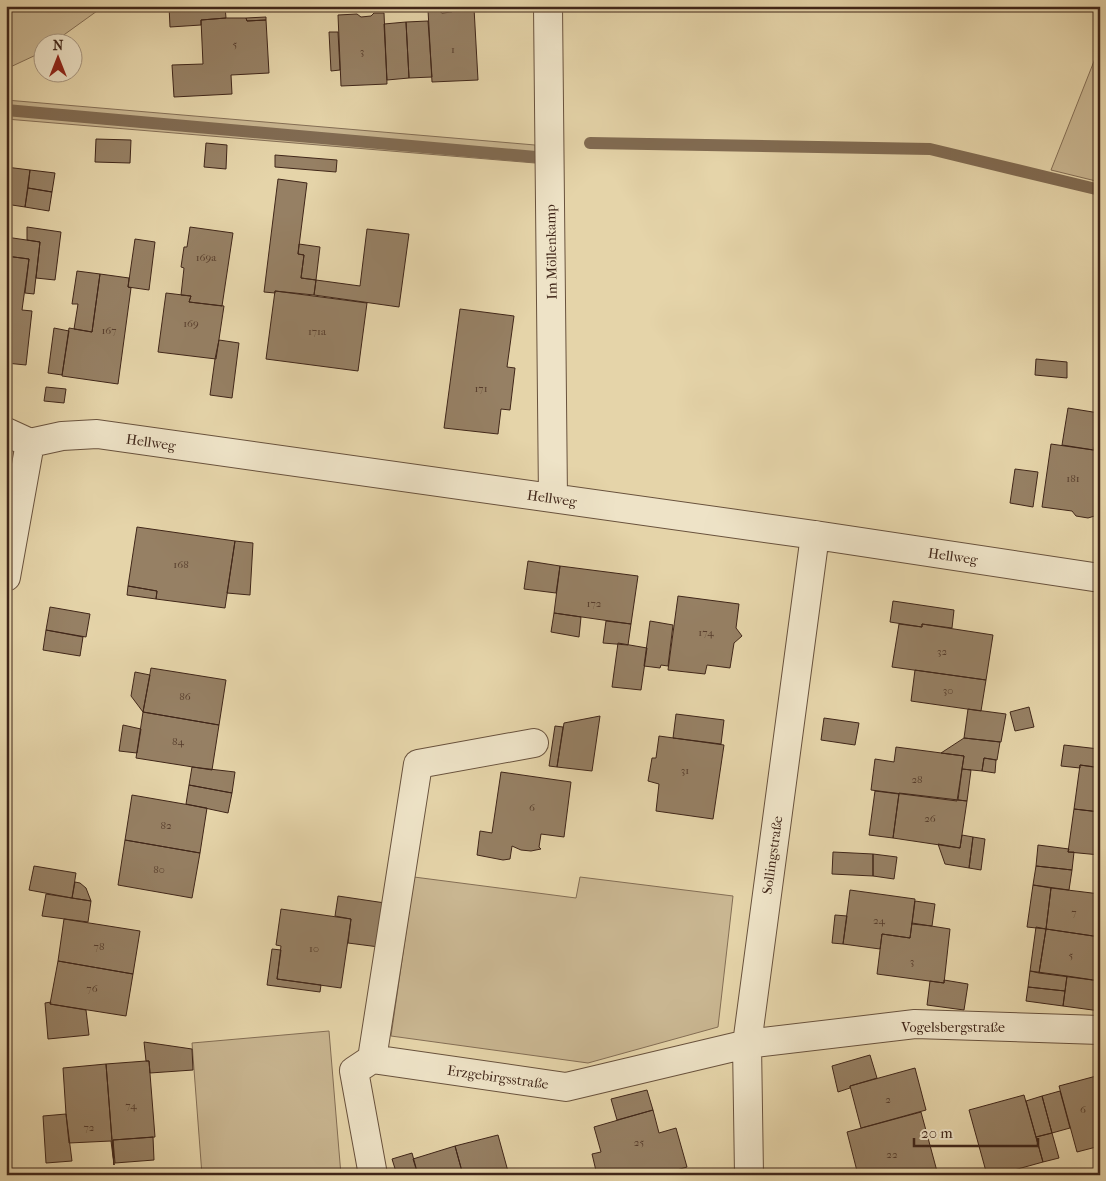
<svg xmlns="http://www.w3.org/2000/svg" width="1106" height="1181" font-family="'IM FELL French Canon',serif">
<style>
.green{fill:#c9b691;stroke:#846e55}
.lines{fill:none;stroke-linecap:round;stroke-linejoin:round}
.stream{stroke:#816b52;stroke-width:12}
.building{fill:#968064;stroke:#402619}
.minor-casing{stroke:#69523d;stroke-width:30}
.minor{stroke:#eee3c7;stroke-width:28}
.labels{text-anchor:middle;stroke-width:4;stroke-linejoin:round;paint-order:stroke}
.number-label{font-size:11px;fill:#563c2c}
.street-label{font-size:14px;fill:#402619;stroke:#eee3c7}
</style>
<rect width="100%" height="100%" fill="#e5d4a9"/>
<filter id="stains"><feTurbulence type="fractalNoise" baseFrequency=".004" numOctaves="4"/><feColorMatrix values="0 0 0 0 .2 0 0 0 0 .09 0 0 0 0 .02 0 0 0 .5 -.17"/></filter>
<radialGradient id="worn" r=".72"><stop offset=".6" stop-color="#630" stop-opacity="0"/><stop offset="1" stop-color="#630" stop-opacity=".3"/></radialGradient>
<path class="green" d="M 6,6 L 104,6 L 54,42 L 42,42 L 42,51 L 36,55 L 6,69 Z
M 1100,46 L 1100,182 L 1051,170 Z
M 6,100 L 535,145 L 535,163 L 6,119 Z
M 414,877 L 576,898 L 580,877 L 733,896 L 718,1027 L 588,1063 L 391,1036 Z
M 329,1031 L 341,1175 L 202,1175 L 192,1043 Z"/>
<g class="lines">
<path class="stream" d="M 6,110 L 536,157
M 590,143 L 930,149 L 1100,190"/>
</g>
<path class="building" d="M 169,6 L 225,6 L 226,18 L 201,20 L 201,25 L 170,27 Z
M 474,8 L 478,80 L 432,82 L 428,10 L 438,10 L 442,13 L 452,12 L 455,9 Z
M 374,13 L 384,13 L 387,84 L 341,86 L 338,15 L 357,14 L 361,17 L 371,16 Z
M 266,17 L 266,20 L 247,21 L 246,18 Z
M 226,18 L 246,18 L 247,21 L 266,20 L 269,73 L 231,75 L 232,94 L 174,97 L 172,65 L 203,64 L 201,20 Z
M 428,21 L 432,77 L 409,78 L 406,22 Z
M 406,22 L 409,78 L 387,80 L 384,24 Z
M 329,32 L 338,32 L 340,70 L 331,71 Z
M 96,139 L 131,140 L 130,163 L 95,162 Z
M 206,143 L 227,145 L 226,169 L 204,167 Z
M 275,155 L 337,160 L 336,172 L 275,167 Z
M 6,167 L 30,170 L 25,207 L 12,205 L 6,209 Z
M 30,170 L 55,173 L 52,192 L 28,188 Z
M 278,179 L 307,183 L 298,254 L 304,255 L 301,278 L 316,280 L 314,295 L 275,291 L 275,293 L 264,292 Z
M 28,188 L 52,192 L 49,211 L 25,207 Z
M 27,227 L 61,232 L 55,280 L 36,278 L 40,242 L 27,240 Z
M 190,227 L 233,233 L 222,306 L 189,302 L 191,296 L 181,295 L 184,268 L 181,267 L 184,247 L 187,247 Z
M 367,229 L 409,234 L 399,307 L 314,295 L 316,280 L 360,286 Z
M 6,237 L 40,242 L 34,294 L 25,293 L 29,259 L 6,256 Z
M 135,239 L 155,242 L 149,290 L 128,287 Z
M 299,244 L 320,247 L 316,280 L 301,278 L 304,255 L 298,254 Z
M 6,256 L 29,259 L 22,310 L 32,311 L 26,365 L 6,363 Z
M 77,271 L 100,274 L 92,332 L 74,329 L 78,304 L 72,304 Z
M 100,274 L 129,278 L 128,287 L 131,288 L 118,384 L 62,376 L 69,328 L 92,332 Z
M 275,291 L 367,303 L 358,371 L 266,359 Z
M 166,293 L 191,296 L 189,302 L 224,306 L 216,359 L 158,352 Z
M 460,309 L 514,316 L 507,367 L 515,368 L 510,410 L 501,409 L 498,434 L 444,428 Z
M 54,328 L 69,331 L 62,375 L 48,373 Z
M 219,340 L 239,343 L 232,398 L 210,395 L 215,359 Z
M 1036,359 L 1067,362 L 1067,378 L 1035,375 Z
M 46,387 L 66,389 L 64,403 L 44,401 Z
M 1068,408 L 1099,413 L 1094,450 L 1062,445 Z
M 1099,413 L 1100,413 L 1100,451 L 1094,450 Z
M 1051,444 L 1100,451 L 1100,504 L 1098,515 L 1088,518 L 1076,516 L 1072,511 L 1042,507 Z
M 1015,469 L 1038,472 L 1033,507 L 1010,503 Z
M 137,527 L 235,541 L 225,608 L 156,599 L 157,591 L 128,586 Z
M 235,541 L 253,543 L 250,595 L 227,593 Z
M 528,561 L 560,566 L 556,593 L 524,589 Z
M 560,566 L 638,576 L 631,624 L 554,613 Z
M 128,586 L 157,591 L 156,599 L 127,595 Z
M 678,596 L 739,604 L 736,628 L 742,636 L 734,643 L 730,668 L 707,665 L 705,674 L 668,670 Z
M 893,601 L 954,610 L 952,628 L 922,624 L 922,627 L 890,622 Z
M 50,607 L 90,614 L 86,637 L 46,630 Z
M 554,613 L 581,617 L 579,637 L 551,632 Z
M 606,621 L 631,624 L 628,645 L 603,643 Z
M 650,621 L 673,625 L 668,666 L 661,665 L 660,668 L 644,666 Z
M 899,624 L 922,627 L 922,624 L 993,635 L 986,680 L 892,667 Z
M 46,630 L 83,637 L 80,656 L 43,650 Z
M 618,643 L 647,648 L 641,690 L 612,687 Z
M 151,668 L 226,680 L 219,725 L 143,712 Z
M 915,670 L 986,680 L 981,711 L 911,701 Z
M 135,672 L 150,675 L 143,712 L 131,696 Z
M 1029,707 L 1034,727 L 1015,731 L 1010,712 Z
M 968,709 L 1006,714 L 1001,742 L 964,738 Z
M 1100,710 L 1100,731 L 1097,731 Z
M 143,712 L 219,725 L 212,770 L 136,758 Z
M 676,714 L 724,720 L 721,744 L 673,738 Z
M 600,716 L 592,771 L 557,767 L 564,723 Z
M 824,718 L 859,723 L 855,745 L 821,740 Z
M 123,725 L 141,729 L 137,753 L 119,751 Z
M 555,726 L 563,727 L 557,767 L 549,766 Z
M 659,736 L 724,745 L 713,819 L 656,811 L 659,784 L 648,781 L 652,758 L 656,758 Z
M 964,738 L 1000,742 L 997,760 L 984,758 L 982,771 L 962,769 L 964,756 L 941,753 Z
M 1064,745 L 1099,749 L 1096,767 L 1080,765 L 1080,768 L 1061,766 Z
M 896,747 L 964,756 L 957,801 L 871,790 L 875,759 L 894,762 Z
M 984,758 L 996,760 L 995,773 L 982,771 Z
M 1080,765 L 1100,768 L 1100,812 L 1074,809 Z
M 192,767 L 235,772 L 232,793 L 189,785 Z
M 962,769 L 971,770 L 967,801 L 958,800 Z
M 501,772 L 571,782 L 564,837 L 541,834 L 539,847 L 541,849 L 531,851 L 521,850 L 512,846 L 510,859 L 503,860 L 477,855 L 480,831 L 492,833 Z
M 189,785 L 232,793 L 228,813 L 186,804 Z
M 875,791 L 899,794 L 893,838 L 869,835 Z
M 899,793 L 967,801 L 960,848 L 893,838 Z
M 132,795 L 207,808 L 200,853 L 125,840 Z
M 1074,809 L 1100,812 L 1100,855 L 1068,852 Z
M 962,835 L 973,837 L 969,868 L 945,864 L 938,844 L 960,848 Z
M 973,837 L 985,839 L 981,870 L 969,868 Z
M 125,840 L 200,853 L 192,898 L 118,885 Z
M 1038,845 L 1069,849 L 1068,852 L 1074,852 L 1072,870 L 1036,866 Z
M 833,852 L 873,854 L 873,876 L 832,874 Z
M 873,854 L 897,857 L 894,879 L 873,876 Z
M 34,866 L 76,873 L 72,898 L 29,890 Z
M 1036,866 L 1072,870 L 1069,890 L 1033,885 Z
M 75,882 L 80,883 L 86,888 L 91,901 L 72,898 Z
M 1033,885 L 1051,888 L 1046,929 L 1027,927 Z
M 1051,888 L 1100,894 L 1100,937 L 1046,929 Z
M 850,890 L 915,899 L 910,938 L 882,934 L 880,949 L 843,944 Z
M 46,894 L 91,901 L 88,922 L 42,916 Z
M 338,896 L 385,903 L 379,947 L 348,943 L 351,919 L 335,916 Z
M 915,901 L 935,904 L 932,926 L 912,924 Z
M 281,909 L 351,919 L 341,988 L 277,979 L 281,946 L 276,945 Z
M 835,915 L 847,916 L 843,944 L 832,943 Z
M 64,919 L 140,931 L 133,974 L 58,961 Z
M 912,923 L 950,929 L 944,983 L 877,974 L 882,934 L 910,938 Z
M 1036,927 L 1046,929 L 1039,973 L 1030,971 Z
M 1046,929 L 1100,937 L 1100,981 L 1039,973 Z
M 272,949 L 281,950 L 277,979 L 321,985 L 320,992 L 267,985 Z
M 58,961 L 133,974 L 126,1016 L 50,1004 Z
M 1030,971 L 1067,976 L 1065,991 L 1028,987 Z
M 1067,976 L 1100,981 L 1100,1011 L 1063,1006 Z
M 944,980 L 968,984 L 964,1010 L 927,1005 L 930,981 L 944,983 Z
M 1028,987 L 1065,991 L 1063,1006 L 1026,1001 Z
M 51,1002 L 50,1004 L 86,1010 L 89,1035 L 48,1039 L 45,1003 Z
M 144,1042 L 192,1049 L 193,1070 L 150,1073 L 149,1061 L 146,1061 Z
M 870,1055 L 877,1078 L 850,1086 L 850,1088 L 838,1092 L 832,1066 Z
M 146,1061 L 149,1061 L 155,1137 L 113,1140 L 114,1165 L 106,1064 Z
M 106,1064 L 112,1141 L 114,1165 L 111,1141 L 69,1143 L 66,1114 L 63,1068 Z
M 915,1068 L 926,1110 L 861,1128 L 850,1086 Z
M 1100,1075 L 1100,1146 L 1077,1152 L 1059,1086 Z
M 647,1090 L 653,1110 L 617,1120 L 611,1099 Z
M 1060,1091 L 1070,1128 L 1052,1133 L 1042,1096 Z
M 1024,1095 L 1043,1162 L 996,1175 L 987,1175 L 969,1110 Z
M 1042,1096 L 1052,1133 L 1036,1137 L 1026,1101 Z
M 653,1110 L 659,1133 L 676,1128 L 687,1167 L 670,1172 L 671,1175 L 597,1175 L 592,1154 L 601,1152 L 594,1127 Z
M 921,1112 L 938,1175 L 858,1175 L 847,1132 Z
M 66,1114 L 72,1161 L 46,1163 L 43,1116 Z
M 1052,1133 L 1059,1158 L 1043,1162 L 1036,1137 Z
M 498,1135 L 509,1175 L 463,1175 L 455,1146 Z
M 153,1137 L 154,1160 L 115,1163 L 113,1140 Z
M 455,1146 L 463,1175 L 418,1175 L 413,1159 Z
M 412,1153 L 418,1175 L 397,1175 L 392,1159 Z"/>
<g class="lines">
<defs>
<path id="minor" d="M 548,6 L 553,498
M 6,432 L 30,443 L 62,436 L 97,434 L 815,535 L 1100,578
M 6,577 L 30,443
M 372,1059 L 418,764 L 534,743
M 373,1175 L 354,1071 L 372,1059 L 566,1087 L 747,1044 L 915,1024 L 1100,1030
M 749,1175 L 747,1044 L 815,535"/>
</defs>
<use href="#minor" class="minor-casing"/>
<use href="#minor" class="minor"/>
</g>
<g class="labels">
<g class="number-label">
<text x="235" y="48">5</text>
<text x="453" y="53">1</text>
<text x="362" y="55">3</text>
<text x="206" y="261">169a</text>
<text x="191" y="327">169</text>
<text x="109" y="334">167</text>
<text x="317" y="335">171a</text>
<text x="481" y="392">171</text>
<text x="1073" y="482">181</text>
<text x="181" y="568">168</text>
<text x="594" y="607">172</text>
<text x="706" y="636">174</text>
<text x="942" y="655">32</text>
<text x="948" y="694">30</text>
<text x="185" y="700">86</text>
<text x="178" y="745">84</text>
<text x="685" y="774">31</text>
<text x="917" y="783">28</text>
<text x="532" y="811">6</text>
<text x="930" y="822">26</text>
<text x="166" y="829">82</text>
<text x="159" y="873">80</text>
<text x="1074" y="916">7</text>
<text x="879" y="924">24</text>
<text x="99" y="950">78</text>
<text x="314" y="952">10</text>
<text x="1071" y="959">5</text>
<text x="912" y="965">3</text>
<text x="92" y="992">76</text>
<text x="888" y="1103">2</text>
<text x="131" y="1109">74</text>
<text x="1083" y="1113">6</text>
<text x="89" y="1131">72</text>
<text x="639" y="1146">25</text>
<text x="892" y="1158">22</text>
</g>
<g class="street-label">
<text transform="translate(551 252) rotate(-91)" y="5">Im Möllenkamp</text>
<text transform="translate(151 442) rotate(8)" y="5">Hellweg</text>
<text transform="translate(552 498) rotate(8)" y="5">Hellweg</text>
<text transform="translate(953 556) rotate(8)" y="5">Hellweg</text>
<text transform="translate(772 855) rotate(-82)" y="5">Sollingstraße</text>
<text x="953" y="1032">Vogelsbergstraße</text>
<text transform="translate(498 1077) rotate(8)" y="5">Erzgebirgsstraße</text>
</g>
</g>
<rect width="1106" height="1181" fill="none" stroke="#e5d4a9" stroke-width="25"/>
<rect x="8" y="8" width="1091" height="1166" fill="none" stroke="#402619" stroke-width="2.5"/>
<rect x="12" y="12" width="1081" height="1156" fill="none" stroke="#402619"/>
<g transform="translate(58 58)"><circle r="24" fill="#eee3c7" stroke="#a89781"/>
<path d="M0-4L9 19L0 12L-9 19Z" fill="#8f2418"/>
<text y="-8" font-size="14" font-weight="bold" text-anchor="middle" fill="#402619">N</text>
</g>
<path d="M914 1138v8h124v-8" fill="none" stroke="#402619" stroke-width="2.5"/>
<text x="921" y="1138" font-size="15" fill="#402619" stroke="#eee3c7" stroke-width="4" paint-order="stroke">20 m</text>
<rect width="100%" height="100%" filter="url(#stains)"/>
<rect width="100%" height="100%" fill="url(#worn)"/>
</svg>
